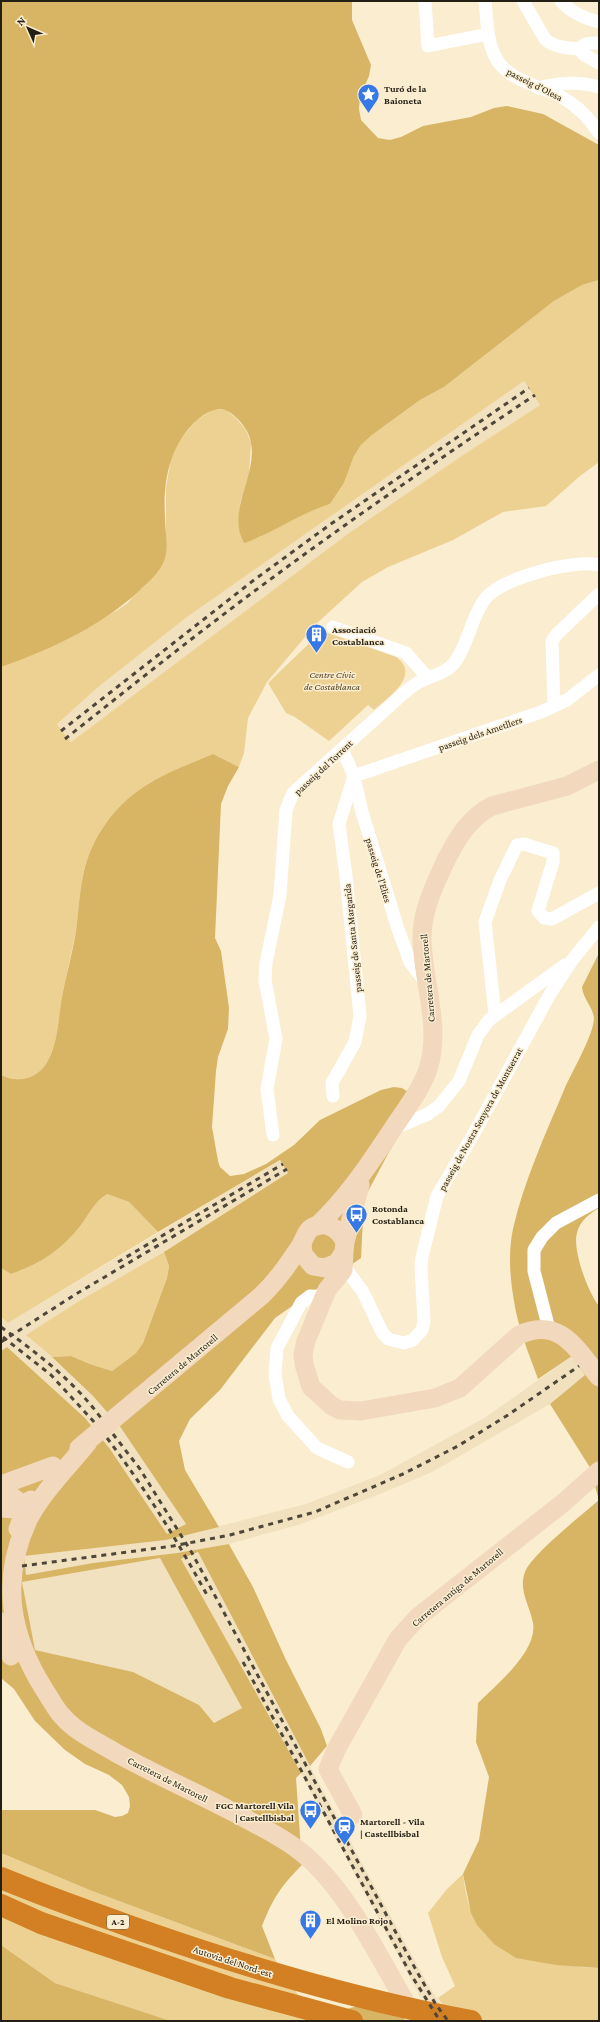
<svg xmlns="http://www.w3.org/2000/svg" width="600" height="2022" font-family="'Crimson Pro',serif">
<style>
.built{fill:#f1e1bf}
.green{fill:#edd192;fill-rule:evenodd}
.forest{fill:#d8b565;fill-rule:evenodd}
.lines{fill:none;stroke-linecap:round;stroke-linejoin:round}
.street{stroke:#fff;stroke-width:13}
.secondary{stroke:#f2d9bd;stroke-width:19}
.highway{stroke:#d28023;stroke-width:22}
.rail{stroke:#4d4639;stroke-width:3;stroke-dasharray:5 5;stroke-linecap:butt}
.labels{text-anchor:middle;stroke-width:3;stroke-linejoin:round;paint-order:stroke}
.shield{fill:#faedd0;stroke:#645d4d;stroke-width:1}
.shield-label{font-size:9px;font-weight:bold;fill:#241f15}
.street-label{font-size:10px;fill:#241f15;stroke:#faedd0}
.poi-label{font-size:10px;font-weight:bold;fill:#241f15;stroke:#faedd0;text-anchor:start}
.park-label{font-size:10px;font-style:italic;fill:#4f3f1d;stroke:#faedd0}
</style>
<rect width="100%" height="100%" fill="#faedd0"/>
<path class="built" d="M 524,381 L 540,405 L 466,453 L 349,533 L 71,742 L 57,723 L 97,688 L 187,617 Z
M 280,1160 L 289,1173 L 164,1252 L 79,1301 L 26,1335 L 52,1357 L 93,1396 L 121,1428 L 147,1464 L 186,1524 L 167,1534 L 110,1449 L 85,1418 L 7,1347 L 1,1351 L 1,1317 L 8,1323 Z
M 572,1356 L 585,1375 L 550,1404 L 432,1472 L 375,1496 L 301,1524 L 229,1544 L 177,1553 L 93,1563 L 25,1575 L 24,1556 L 166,1540 L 306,1504 L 380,1475 L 486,1417 Z
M 198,1552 L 322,1789 L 427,1983 L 448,2015 L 433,2021 L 304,1779 L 181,1560 Z
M 160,1558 L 242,1708 L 214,1723 L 199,1705 L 133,1672 L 34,1650 L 22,1582 Z"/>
<path class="green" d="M 599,280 L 599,462 L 580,476 L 546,506 L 503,512 L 453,540 L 388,567 L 362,582 L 316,624 L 267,682 L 248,718 L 244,753 L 239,767 L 213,754 C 168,773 133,784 104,826 C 82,858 81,886 77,923 C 73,950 65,977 61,1003 C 58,1023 57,1047 46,1064 C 35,1080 17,1083 1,1075 L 1,667 L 61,641 L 116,611 L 128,603 L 166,550 L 166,488 L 171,458 L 177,443 L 197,420 L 212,410 L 225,409 L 236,418 L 246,430 L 251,443 L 249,473 L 240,503 L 239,529 L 258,538 L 313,509 L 330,504 L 344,483 L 354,456 L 361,445 L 372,435 L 420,400 L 444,387 L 554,301 L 582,285 ZM 524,381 L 540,405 L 466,453 L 349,533 L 71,742 L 57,724 L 97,688 L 187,617 Z
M 322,631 L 396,657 C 422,675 387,698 374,710 L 368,705 L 329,741 L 295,717 L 286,713 L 268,683 Z
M 107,1194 L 129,1202 L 158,1232 L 8,1323 L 1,1317 L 1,1268 L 11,1274 C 40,1264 62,1250 81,1225 C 89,1214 95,1201 107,1194 Z
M 164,1252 L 169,1266 L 167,1278 L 143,1343 L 136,1353 L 112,1371 L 90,1364 L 71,1356 L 52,1357 L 26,1335 L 79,1301 Z
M 1,1853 L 92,1891 L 275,1959 L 313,2018 L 301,2021 L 171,2021 L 55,1983 L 1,1945 Z
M 463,1874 C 466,1898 470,1917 486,1935 L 580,1967 L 599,1968 L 599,2021 L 453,2021 L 438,1998 L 455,1986 L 442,1957 L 428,1913 L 447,1889 Z"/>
<path class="forest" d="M 1,1 L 352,1 L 352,20 L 371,65 L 369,76 L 360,97 L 359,109 L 361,120 L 378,138 L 390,140 L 401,137 L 423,126 L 471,117 L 494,108 L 507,106 L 543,114 L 599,145 L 599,280 L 582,285 L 554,301 L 444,387 L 420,400 L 372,435 L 361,445 L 354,456 L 344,483 L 330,504 C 300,513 274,533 244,543 C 242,538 239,533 239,528 C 234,496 263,463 247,431 C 242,422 230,409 220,409 C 208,410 200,417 192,425 C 168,450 163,485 165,518 C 165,533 170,552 162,565 C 158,573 151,580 144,586 C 106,624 52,649 1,667 Z
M 213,754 L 239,767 L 228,786 L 221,804 L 215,938 L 221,951 L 229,1008 L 228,1029 L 218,1057 L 216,1071 L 212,1127 L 218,1161 L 220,1167 L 230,1176 L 244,1174 L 266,1164 L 294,1145 L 320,1120 L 381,1090 L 394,1087 L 402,1088 L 421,1100 L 389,1152 L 364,1199 L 361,1258 L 275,1318 L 220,1390 L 190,1419 L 179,1441 L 185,1470 L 219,1527 L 166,1540 L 24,1556 L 26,1575 L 93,1563 L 177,1553 L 229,1544 L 231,1548 L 253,1587 L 286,1660 L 321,1729 L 327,1746 L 310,1766 L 198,1552 L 181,1559 L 301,1773 L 296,1778 L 302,1865 C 281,1886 273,1898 262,1926 L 275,1959 L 92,1891 L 1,1853 L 1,1810 L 95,1810 L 115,1817 L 122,1816 L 128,1813 L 130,1806 L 129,1797 L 122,1785 L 109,1775 L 85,1764 L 65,1750 L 35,1721 L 14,1689 L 1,1678 L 1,1351 L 7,1347 L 85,1418 L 110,1449 L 167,1534 L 186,1524 L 121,1428 L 93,1396 L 52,1357 L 71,1356 L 90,1364 L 112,1371 L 136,1353 L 143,1343 L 167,1278 L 169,1266 L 164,1252 L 288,1173 L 280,1160 L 158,1232 L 129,1202 L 107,1194 C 95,1201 89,1214 81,1225 C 62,1250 40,1264 11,1274 L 1,1268 L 1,1075 C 17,1083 35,1080 46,1064 C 57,1047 58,1023 61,1003 C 65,977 74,950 77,923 C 81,886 82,858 104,826 C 133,784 168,773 213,754 ZM 160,1558 L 242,1708 L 214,1723 L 199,1705 L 133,1672 L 35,1650 L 22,1582 Z
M 599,953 L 599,1208 C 590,1213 579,1222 577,1233 C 572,1249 588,1293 599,1306 L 599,1968 L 556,1965 L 516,1958 L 494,1944 L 477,1925 L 471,1913 L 463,1874 L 479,1840 L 489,1777 L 476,1742 L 478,1703 C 496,1685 538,1651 533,1623 C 530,1606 518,1590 525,1572 C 532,1554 582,1515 599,1500 L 589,1466 L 550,1404 L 585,1375 L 572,1356 L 538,1379 C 529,1354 518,1328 514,1301 C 510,1279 508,1252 513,1229 C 524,1181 545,1135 564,1090 C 571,1073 594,1035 594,1018 C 593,1007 583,999 582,987 Z
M 1,1945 L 55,1983 L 171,2021 L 1,2021 Z
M 358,2006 L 433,2021 L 301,2021 Z"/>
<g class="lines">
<path class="street" d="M 425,1 L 428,46 L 488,34
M 485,1 C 487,20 487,44 497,60 C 510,81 540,86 560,96 C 576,105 589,117 599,133
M 523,1 L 545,39 C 555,48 568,48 580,49
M 561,1 C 572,13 584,18 599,22
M 599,43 C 591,43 585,42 580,49 L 583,54 L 599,63
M 538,88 C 557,83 580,81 599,87
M 333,627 L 406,653 L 428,678
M 554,706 L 552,641 L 557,634 L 599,594
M 342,749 L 354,776 L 362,812 L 398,929 L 410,962 L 426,983
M 495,1014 L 485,922 L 500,880 L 517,845 L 524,844 L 553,853 L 553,862 L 538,911 L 544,918 L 552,919 L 599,893
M 333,1096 L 332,1083 L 355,1042 L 360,1016 L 346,876 L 339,824 L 354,776 L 541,712 L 567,700 L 599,675
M 393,1129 L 428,1114 L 439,1106 L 459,1081 L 478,1035 L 489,1020 L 565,965
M 273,1135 L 267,1089 L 276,1039 L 265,980 L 266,963 L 280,895 L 286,810 L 293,793 L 404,693 C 409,689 415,684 421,681 C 433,675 447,673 455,662 C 469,643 471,617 485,599 C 501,578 574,559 599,565
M 343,1265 L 363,1292 L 382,1332 L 388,1339 L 404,1343 L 413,1340 L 422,1330 L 424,1321 L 421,1269 L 422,1257 L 437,1196 L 473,1135 L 550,994 L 573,959 L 599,927
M 325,1297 L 310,1296 L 301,1303 L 277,1348 L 275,1374 L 279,1399 L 288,1416 L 317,1448 L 348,1462
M 549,1329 L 534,1271 L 534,1250 L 542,1237 L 556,1223 L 599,1200"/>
<path class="secondary" d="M 317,1226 C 349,1196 372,1160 396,1124 C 408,1106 423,1087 429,1066 C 441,1024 422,979 422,937 C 422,910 435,884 446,860 C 458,837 469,818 492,806 L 567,786 L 599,770
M 302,1243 L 303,1254 L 313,1266 L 325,1268 L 337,1263 L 344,1252 L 345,1242 L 360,1185
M 344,1252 L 343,1270 L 327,1290 L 306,1341 L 303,1354 L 304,1364 L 311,1387 L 332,1406 L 340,1410 L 361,1411 L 435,1398 L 460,1388 L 519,1335 C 559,1316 577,1349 599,1377
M 88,1442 C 68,1467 43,1491 28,1520 C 0,1580 10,1635 44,1689 C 55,1706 58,1715 75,1728 C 88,1738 103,1745 116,1753 C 160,1777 206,1797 250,1821 C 267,1830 285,1839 301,1852 C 349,1890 382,1964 414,2017
M 79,1448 L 261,1296 C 277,1281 289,1263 301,1245 C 304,1240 305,1234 310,1229 C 324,1219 339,1228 345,1242
M 1,1485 L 53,1466
M 1,1491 C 22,1501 27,1507 18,1529
M 1,1508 L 15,1509 L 31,1500
M 1,1622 L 11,1656
M 353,1815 L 328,1769 L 337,1748 L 398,1639 L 418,1617 L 563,1503 L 599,1471"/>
<path class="highway" d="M 1,1878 C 51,1899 101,1916 152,1934 C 256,1970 362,2001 471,2021
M 1,1905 L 41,1923 L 230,1988 L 352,2021"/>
<path class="rail" d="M 61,731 L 254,580 L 328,526 L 529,388
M 65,739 C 129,688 194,636 260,587 C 350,520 442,457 535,395
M 118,1262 L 283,1164
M 1,1327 C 37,1353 74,1381 101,1418
M 3,1337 L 51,1375 L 95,1423
M 1,1342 L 76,1294 L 287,1169
M 113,1434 L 140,1469 L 192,1553 L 416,1970 L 435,2003 L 448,2021
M 107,1438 C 145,1488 177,1540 207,1595
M 22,1566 L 173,1546 L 230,1535 L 315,1512 L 403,1474 L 458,1446 L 508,1415 L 579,1366
M 243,1662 L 410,1973 L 440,2021"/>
</g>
<defs>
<symbol id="sight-pin" viewBox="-11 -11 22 30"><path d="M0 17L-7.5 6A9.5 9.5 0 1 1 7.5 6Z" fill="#3679e6" stroke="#faedd0"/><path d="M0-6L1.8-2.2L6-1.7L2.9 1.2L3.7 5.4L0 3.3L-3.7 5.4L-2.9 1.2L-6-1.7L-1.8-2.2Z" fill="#fff"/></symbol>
<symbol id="building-pin" viewBox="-11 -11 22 30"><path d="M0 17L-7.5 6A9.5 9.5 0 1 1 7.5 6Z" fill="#3679e6" stroke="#faedd0"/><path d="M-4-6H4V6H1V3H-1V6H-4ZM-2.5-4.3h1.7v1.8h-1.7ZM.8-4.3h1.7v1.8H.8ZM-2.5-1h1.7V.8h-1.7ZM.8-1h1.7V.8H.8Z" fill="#fff"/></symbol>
<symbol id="bus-pin" viewBox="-11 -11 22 30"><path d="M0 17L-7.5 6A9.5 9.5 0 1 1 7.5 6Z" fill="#3679e6" stroke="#faedd0"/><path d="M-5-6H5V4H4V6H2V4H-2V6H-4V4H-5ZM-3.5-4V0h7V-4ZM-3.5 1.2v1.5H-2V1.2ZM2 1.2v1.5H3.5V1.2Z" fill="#fff"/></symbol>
<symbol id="station-pin" viewBox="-11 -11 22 30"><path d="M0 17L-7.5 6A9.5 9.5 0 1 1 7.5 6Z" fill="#3679e6" stroke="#faedd0"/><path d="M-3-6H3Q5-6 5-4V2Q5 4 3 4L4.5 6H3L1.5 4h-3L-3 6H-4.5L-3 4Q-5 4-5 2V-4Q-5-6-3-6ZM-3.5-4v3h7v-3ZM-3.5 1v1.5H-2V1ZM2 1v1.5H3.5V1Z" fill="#fff"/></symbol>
</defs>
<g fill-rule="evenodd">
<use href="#sight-pin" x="356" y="82" width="25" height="34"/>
<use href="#building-pin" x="304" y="622" width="25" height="34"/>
<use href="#bus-pin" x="344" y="1202" width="25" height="34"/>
<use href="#bus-pin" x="298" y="1798" width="25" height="34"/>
<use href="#station-pin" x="332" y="1814" width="25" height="34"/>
<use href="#building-pin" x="298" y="1908" width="25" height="34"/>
</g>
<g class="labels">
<rect class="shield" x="107" y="1915" width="22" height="14" rx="3"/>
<g class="shield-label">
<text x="118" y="1925">A-2</text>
</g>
<g class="street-label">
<text transform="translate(535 84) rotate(27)" y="4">passeig d'Olesa</text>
<text transform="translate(480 733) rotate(-19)" y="4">passeig dels Ametllers</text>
<text transform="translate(323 767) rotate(-43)" y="4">passeig del Torrent</text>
<text transform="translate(379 870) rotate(73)" y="4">passeig de l'Elies</text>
<text transform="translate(352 938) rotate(-96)" y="4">passeig de Santa Margarida</text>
<text transform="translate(427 978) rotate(-95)" y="4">Carretera de Martorell</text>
<text transform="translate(480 1119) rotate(-61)" y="4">passeig de Nostra Senyora de Montserrat</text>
<text transform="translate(182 1364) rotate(-40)" y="4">Carretera de Martorell</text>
<text transform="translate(457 1587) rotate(-40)" y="4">Carretera antiga de Martorell</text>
<text transform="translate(168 1779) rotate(27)" y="4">Carretera de Martorell</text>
<text transform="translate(233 1961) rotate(18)" y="4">Autovia del Nord-est</text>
</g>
<g class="poi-label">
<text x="384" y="92">Turó de la<tspan x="384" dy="12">Baioneta</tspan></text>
<text x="332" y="633">Associació<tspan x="332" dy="12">Costablanca</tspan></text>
<text x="372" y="1212">Rotonda<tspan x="372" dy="12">Costablanca</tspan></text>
<text x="294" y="1809" text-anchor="end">FGC Martorell Vila<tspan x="294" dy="12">| Castellbisbal</tspan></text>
<text x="360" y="1825">Martorell - Vila<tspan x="360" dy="12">| Castellbisbal</tspan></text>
<text x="326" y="1924">El Molino Rojo</text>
</g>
<g class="park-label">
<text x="332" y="678">Centre Cívic<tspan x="332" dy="12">de Costablanca</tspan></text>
</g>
</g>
<rect width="600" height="2022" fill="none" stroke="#241f15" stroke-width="4"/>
<g transform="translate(28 28) rotate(315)" stroke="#faedd0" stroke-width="3" paint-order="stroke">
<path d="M0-3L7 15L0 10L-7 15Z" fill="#241f15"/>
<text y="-6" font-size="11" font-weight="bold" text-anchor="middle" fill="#241f15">N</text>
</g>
</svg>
